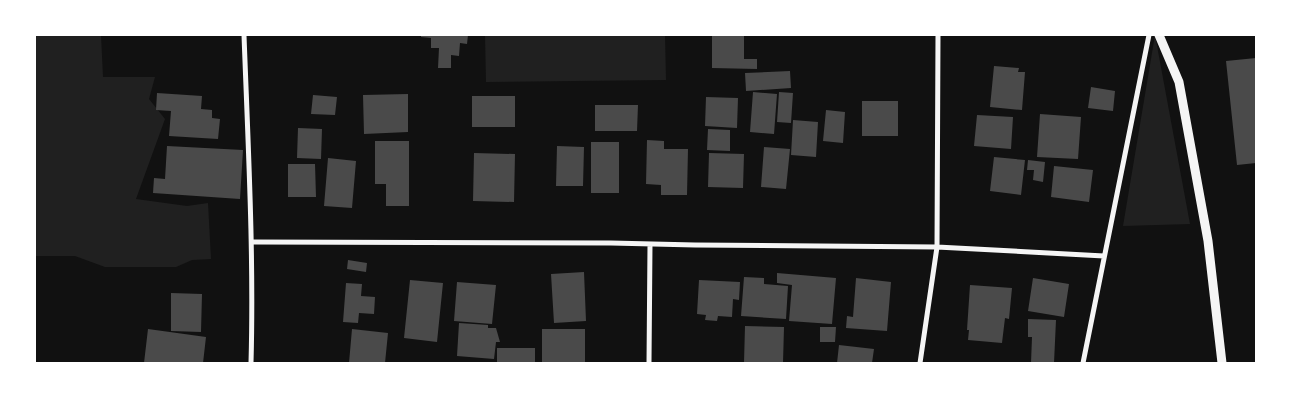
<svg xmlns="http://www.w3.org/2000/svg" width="1291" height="398" font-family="'Work Sans',sans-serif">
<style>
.green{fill:#202020}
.building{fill:#4a4a4a}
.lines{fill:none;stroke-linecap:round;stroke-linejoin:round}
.minor{stroke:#f5f5f5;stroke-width:5}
.tertiary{stroke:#f5f5f5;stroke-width:9}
</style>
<rect width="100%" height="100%" fill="#111"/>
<path class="green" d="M 35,35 L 101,35 L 103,77 L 155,77 L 149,99 L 165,119 L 136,199 L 187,206 L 208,203 L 211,259 L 192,260 L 176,267 L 105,267 L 75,256 L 35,256 Z
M 485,35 L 665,35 L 666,80 L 486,82 Z
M 1155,35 L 1190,224 L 1123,226 Z"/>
<path class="building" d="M 421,35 L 468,35 L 467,44 L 460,43 L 459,56 L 451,55 L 451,68 L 438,68 L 439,48 L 431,48 L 431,38 L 421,37 Z
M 712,35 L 744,35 L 744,59 L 757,59 L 757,69 L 712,68 Z
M 1256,58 L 1256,163 L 1237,165 L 1226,61 Z
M 994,66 L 1019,68 L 1018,72 L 1025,72 L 1022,110 L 990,107 Z
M 790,71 L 791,88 L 746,91 L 745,73 Z
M 1091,87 L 1115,91 L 1113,111 L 1088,108 Z
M 753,92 L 777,94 L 774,134 L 750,132 Z
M 779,92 L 793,93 L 791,123 L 777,122 Z
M 157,93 L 202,96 L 201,109 L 212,110 L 212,118 L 220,119 L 218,139 L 169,136 L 171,111 L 156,110 Z
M 408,94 L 408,132 L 364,134 L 363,95 Z
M 313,95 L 337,97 L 335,115 L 311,114 Z
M 472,96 L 515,96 L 515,127 L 472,127 Z
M 706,97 L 738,98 L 737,128 L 705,126 Z
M 862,101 L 898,101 L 898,136 L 862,136 Z
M 595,105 L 638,105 L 637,131 L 595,131 Z
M 826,110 L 845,112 L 843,143 L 823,141 Z
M 1040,114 L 1081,117 L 1078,159 L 1037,157 Z
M 977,115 L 1013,117 L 1011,149 L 974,146 Z
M 793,120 L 818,122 L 816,157 L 791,155 Z
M 298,128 L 322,129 L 321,159 L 297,158 Z
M 708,129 L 730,130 L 730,151 L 707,150 Z
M 647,140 L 664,141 L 664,149 L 688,149 L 687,195 L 661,195 L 661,185 L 646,184 Z
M 375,141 L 409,141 L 409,206 L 386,206 L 386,184 L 375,184 Z
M 591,142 L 619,142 L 619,193 L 591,193 Z
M 167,146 L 243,150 L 240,199 L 153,193 L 154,178 L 165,179 Z
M 557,146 L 584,147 L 583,186 L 556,186 Z
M 764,147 L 790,149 L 786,189 L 761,187 Z
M 474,153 L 515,154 L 514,202 L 473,201 Z
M 709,153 L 744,154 L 743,188 L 708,187 Z
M 994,157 L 1025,160 L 1021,195 L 990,191 Z
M 328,158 L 356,161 L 352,208 L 324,206 Z
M 1028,160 L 1045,162 L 1043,182 L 1033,180 L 1034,170 L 1027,170 Z
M 288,164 L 315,164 L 316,197 L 288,197 Z
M 1054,166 L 1093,170 L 1089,202 L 1051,197 Z
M 348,260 L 367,263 L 366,272 L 347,269 Z
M 584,272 L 586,321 L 554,323 L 551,274 Z
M 777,273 L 836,278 L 832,324 L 789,321 L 792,285 L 777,283 Z
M 744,277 L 764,278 L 764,284 L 788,286 L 786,319 L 741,316 Z
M 856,278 L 891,282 L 887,331 L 846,328 L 847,316 L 853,317 Z
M 1033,278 L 1069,284 L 1064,317 L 1028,311 Z
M 410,280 L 443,283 L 437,342 L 404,338 Z
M 699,280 L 740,282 L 739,300 L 733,299 L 732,317 L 718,316 L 717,321 L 705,320 L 706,315 L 697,314 Z
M 457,282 L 496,285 L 492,324 L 454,321 Z
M 346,283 L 362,284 L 361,296 L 375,297 L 374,314 L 359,313 L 358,323 L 343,322 Z
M 970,285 L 1012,288 L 1009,319 L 1005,318 L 1002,343 L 968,340 L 969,330 L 967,330 Z
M 171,293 L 202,294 L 201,332 L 171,331 Z
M 1028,319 L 1056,320 L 1054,363 L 1031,363 L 1032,337 L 1028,337 Z
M 459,323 L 488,325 L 488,328 L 496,328 L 500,342 L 496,342 L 494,359 L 457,356 Z
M 745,326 L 784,327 L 783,363 L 744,363 Z
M 820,327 L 836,327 L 835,342 L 820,342 Z
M 148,329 L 206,337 L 203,363 L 144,363 Z
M 352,329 L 388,333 L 385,363 L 349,363 Z
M 542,329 L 585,329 L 585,363 L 542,363 Z
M 839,345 L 874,349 L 872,363 L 837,363 Z
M 497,348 L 535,348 L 535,363 L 497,363 Z"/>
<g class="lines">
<path class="minor" d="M 244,35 C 248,144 254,254 251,363
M 252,242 L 611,243 L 695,245 L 937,247 L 1104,256
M 649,363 L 650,245
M 920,363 L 937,247 L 938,35
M 1083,363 L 1149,35"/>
<path class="tertiary" d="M 1159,35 L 1179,82 L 1208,241 L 1222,363"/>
</g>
<rect width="1291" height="398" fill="none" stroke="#ffffff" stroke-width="72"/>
</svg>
